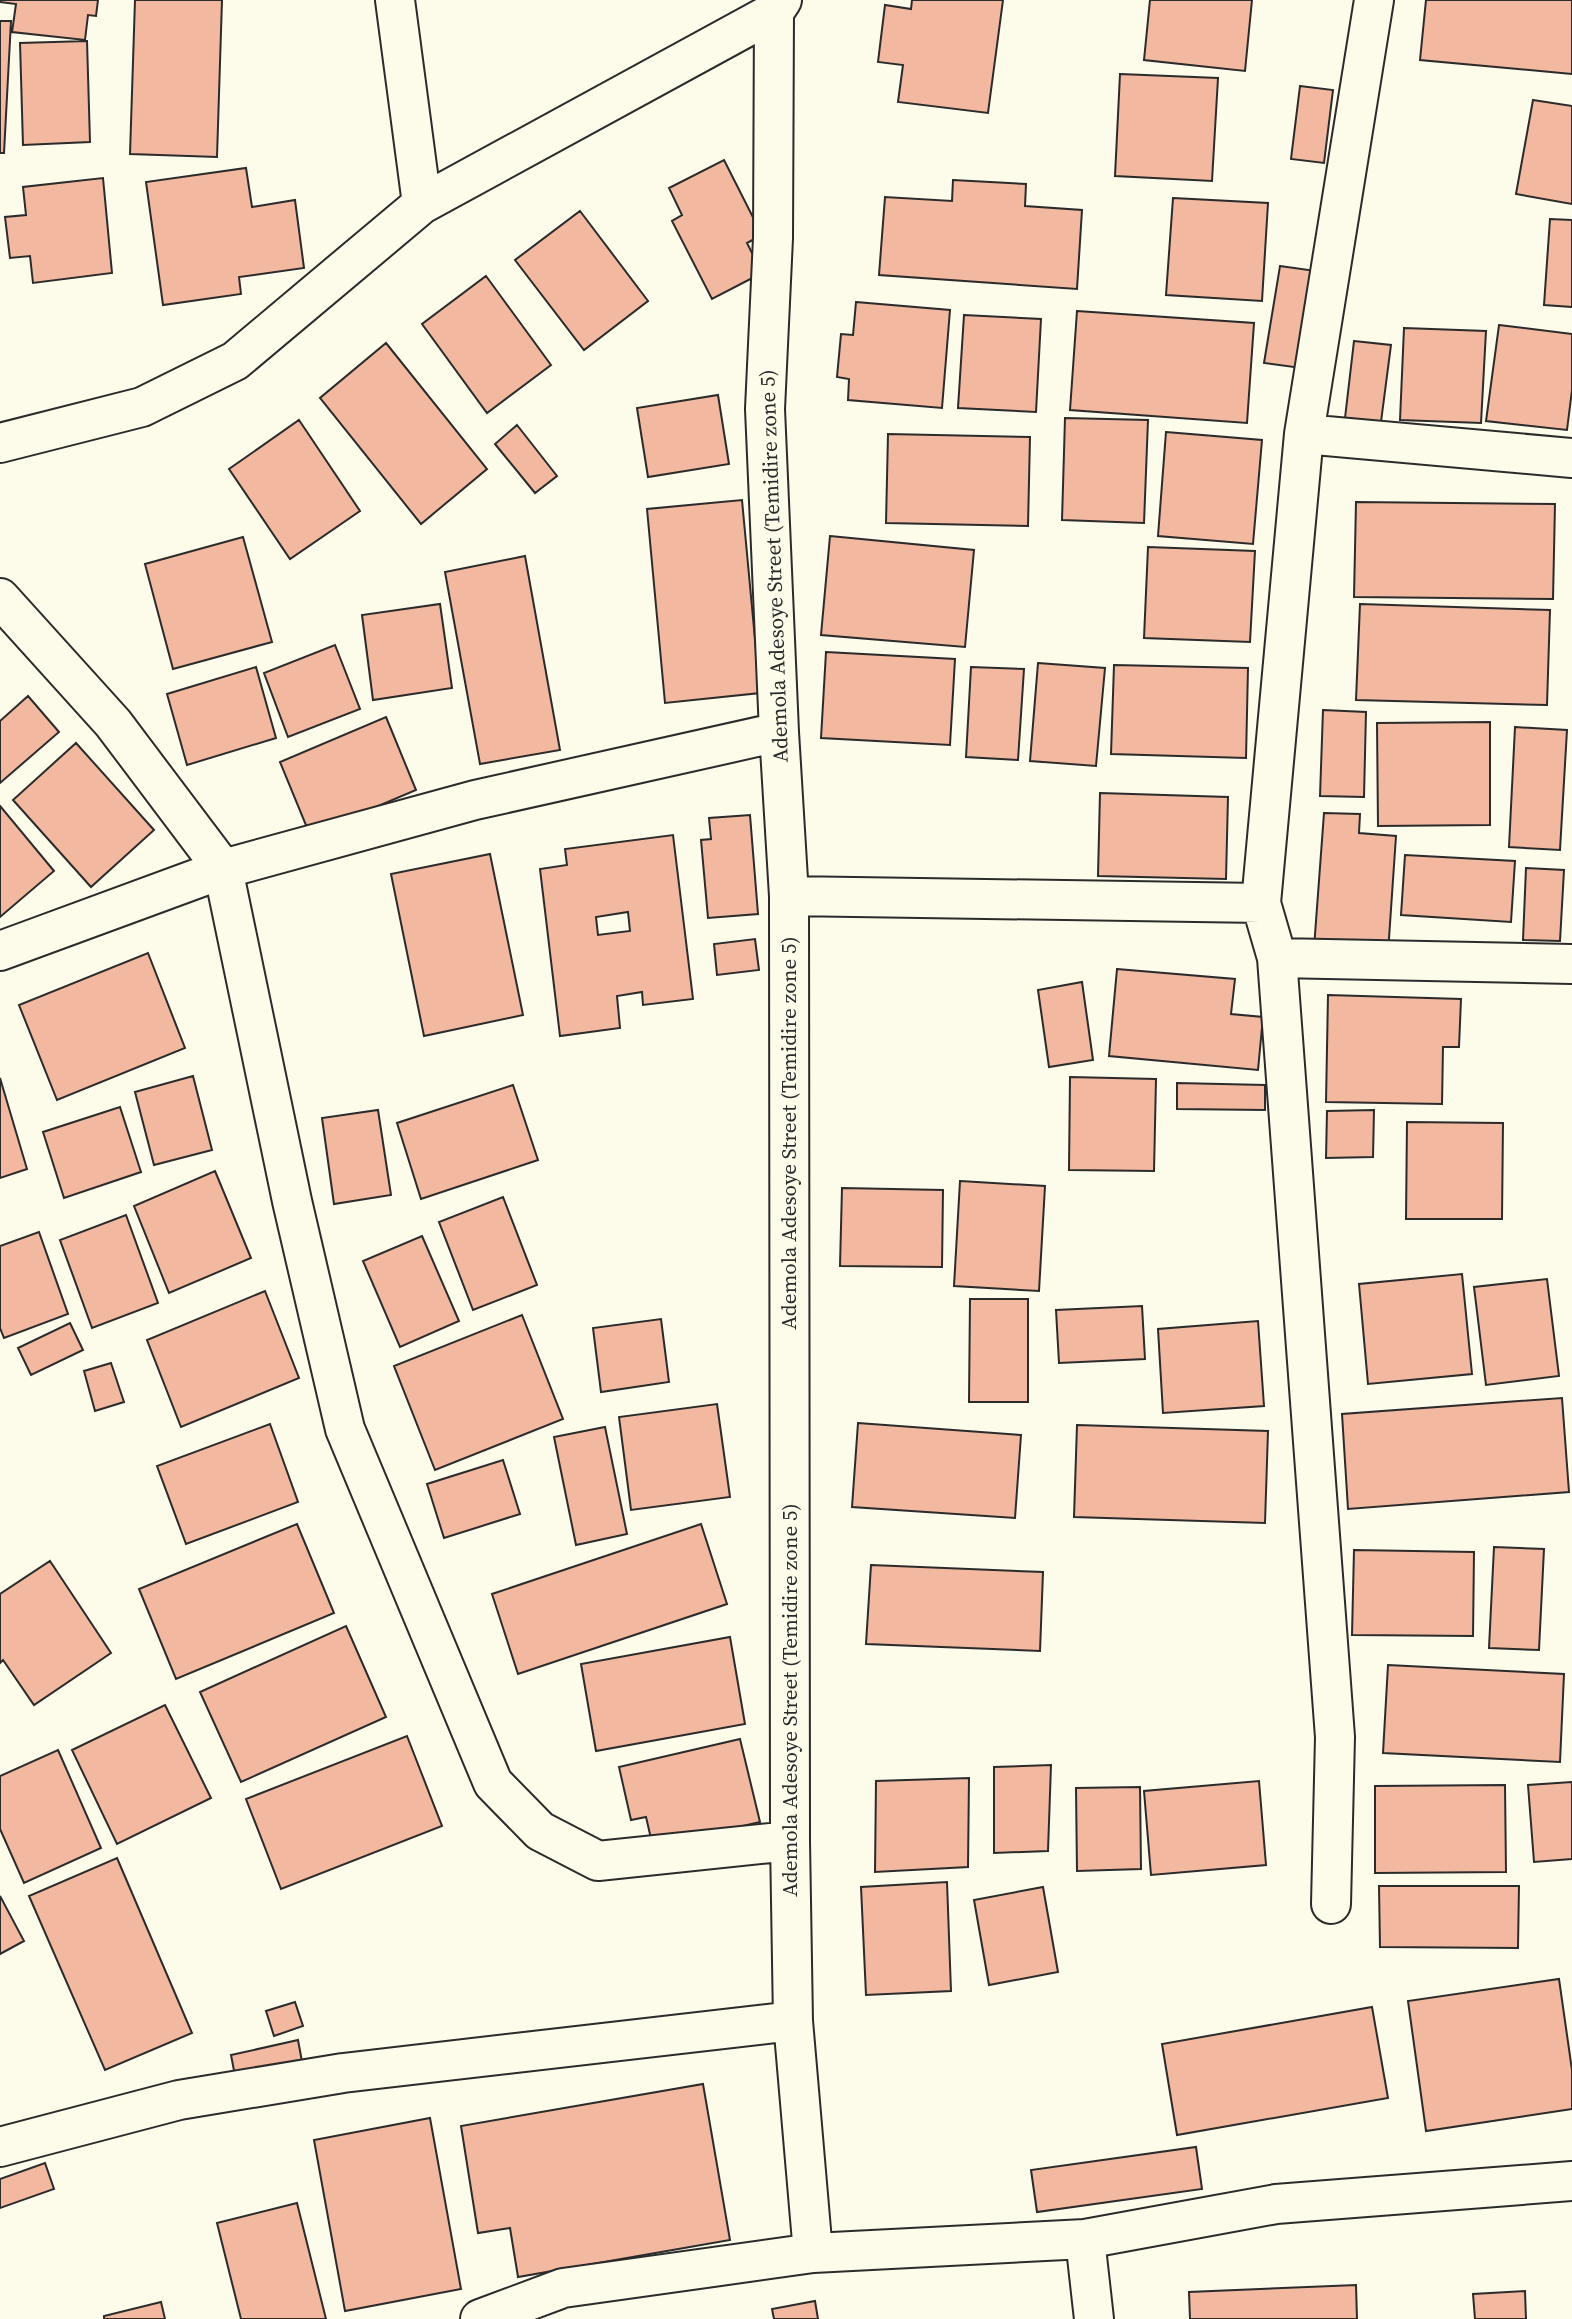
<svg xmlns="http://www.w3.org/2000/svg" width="1572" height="2319" font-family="'Source Serif 4',serif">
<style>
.building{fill:#f2b8a0;stroke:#2b2b2b;stroke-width:2;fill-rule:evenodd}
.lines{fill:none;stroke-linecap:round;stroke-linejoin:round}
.minor-casing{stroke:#2b2b2b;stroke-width:42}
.minor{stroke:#fdfbea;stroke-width:38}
.labels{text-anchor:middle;stroke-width:5;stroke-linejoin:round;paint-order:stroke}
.street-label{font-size:21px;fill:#2b2b2b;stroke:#fdfbea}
</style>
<rect width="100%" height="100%" fill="#fdfbea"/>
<path class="building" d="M 0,0 L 98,0 L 96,16 L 88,15 L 85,40 L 12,32 L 16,4 L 0,2 Z
M 135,0 L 222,0 L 217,157 L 130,154 Z
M 912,0 L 1003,0 L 988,113 L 898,102 L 903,65 L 878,62 L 885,5 L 911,9 Z
M 1150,0 L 1252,0 L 1245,71 L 1144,60 Z
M 1426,0 L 1572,0 L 1572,74 L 1420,60 Z
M 0,21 L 11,21 L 4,153 L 0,153 Z
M 87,41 L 90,142 L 23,145 L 20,43 Z
M 1120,74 L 1218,78 L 1212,181 L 1115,176 Z
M 1300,86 L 1333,90 L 1324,163 L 1291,159 Z
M 1533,100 L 1572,106 L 1572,204 L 1516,194 Z
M 724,160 L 762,235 L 747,243 L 762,273 L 712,299 L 672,221 L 682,215 L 669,188 Z
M 246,168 L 252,207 L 295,200 L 304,268 L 239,277 L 241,294 L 163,305 L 146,182 Z
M 103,178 L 112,273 L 33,283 L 30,256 L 10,258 L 5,217 L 26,215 L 23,187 Z
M 953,180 L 1026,184 L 1025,206 L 1082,210 L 1077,289 L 879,275 L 885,197 L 952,201 Z
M 1173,198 L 1268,203 L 1262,301 L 1166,295 Z
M 580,211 L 648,301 L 584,350 L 515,260 Z
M 1550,219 L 1572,220 L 1572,307 L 1544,305 Z
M 1280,266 L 1316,271 L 1301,368 L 1264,363 Z
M 486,276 L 551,365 L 487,413 L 422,324 Z
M 856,302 L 950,310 L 942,408 L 848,400 L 849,379 L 837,377 L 841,334 L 853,335 Z
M 1077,311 L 1254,323 L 1247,423 L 1070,410 Z
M 964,315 L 1041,319 L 1036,412 L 958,408 Z
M 1499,325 L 1572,334 L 1572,390 L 1567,430 L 1486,421 Z
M 1404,328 L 1486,331 L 1481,423 L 1400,420 Z
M 1354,341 L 1391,345 L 1381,422 L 1345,418 Z
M 386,343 L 487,469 L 421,524 L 320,398 Z
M 718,395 L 729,464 L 648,477 L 637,408 Z
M 1065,418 L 1148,420 L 1144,523 L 1062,520 Z
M 299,420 L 360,511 L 290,559 L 229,469 Z
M 517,425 L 557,476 L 535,493 L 495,444 Z
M 1166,432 L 1262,440 L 1253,544 L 1158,536 Z
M 888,434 L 1030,437 L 1028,526 L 886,523 Z
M 742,500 L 760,693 L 665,703 L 647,509 Z
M 1356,502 L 1555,504 L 1553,599 L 1354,597 Z
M 830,536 L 974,550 L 965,647 L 821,635 Z
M 243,537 L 272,642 L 173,669 L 145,564 Z
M 1148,547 L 1255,551 L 1250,642 L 1144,638 Z
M 525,556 L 560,750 L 480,764 L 445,572 Z
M 440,604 L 452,688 L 373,700 L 362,615 Z
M 1360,604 L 1550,610 L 1547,705 L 1356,700 Z
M 335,645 L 360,709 L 288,737 L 264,673 Z
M 826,652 L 955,659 L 950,745 L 821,738 Z
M 1038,663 L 1105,668 L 1096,766 L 1030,761 Z
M 1114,665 L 1248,668 L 1246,758 L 1111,754 Z
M 256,667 L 276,738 L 187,765 L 167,694 Z
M 971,667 L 1024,669 L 1018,760 L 966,757 Z
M 28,696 L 59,732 L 0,783 L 0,721 Z
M 1323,710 L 1366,712 L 1364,797 L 1320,796 Z
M 386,717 L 416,790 L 310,835 L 280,762 Z
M 1490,722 L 1490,825 L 1378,826 L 1377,723 Z
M 1515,727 L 1567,730 L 1560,850 L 1509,847 Z
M 76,743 L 154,830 L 91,887 L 13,800 Z
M 1100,793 L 1228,797 L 1226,879 L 1098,876 Z
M 0,806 L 54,871 L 0,917 Z
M 1324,813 L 1360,814 L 1359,833 L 1396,836 L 1388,953 L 1314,948 Z
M 750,815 L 758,914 L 708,918 L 701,840 L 711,839 L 709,818 Z
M 673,835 L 693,999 L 643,1005 L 642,992 L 617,996 L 620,1028 L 560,1036 L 540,869 L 567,865 L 565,849 ZM 628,912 L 630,931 L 598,935 L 596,917 Z
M 490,854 L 523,1015 L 424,1036 L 391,874 Z
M 1405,855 L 1515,861 L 1511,922 L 1401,915 Z
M 1526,868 L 1564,870 L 1560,941 L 1523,940 Z
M 755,939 L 759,970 L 717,975 L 714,944 Z
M 148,953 L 185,1048 L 57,1100 L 19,1005 Z
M 1117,969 L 1235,979 L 1231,1014 L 1263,1017 L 1258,1070 L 1109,1056 Z
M 1082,982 L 1093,1060 L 1049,1067 L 1038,990 Z
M 1328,995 L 1461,999 L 1459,1047 L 1443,1047 L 1442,1104 L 1326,1102 Z
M 193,1076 L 212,1150 L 154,1165 L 135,1092 Z
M 1070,1077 L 1156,1079 L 1154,1171 L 1069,1170 Z
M 0,1078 L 27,1169 L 0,1178 Z
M 1177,1083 L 1265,1085 L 1265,1110 L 1177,1109 Z
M 513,1085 L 538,1160 L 421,1199 L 397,1123 Z
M 120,1107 L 141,1172 L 64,1198 L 43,1132 Z
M 378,1110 L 391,1195 L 334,1204 L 322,1118 Z
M 1374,1110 L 1373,1157 L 1326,1158 L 1327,1111 Z
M 1407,1122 L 1503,1123 L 1502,1219 L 1406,1219 Z
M 215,1171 L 251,1258 L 169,1293 L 134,1206 Z
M 960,1181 L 1045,1186 L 1039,1291 L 954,1286 Z
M 842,1188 L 943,1190 L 942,1267 L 840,1266 Z
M 503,1197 L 537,1285 L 473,1310 L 439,1222 Z
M 126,1215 L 158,1303 L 92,1328 L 60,1240 Z
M 39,1232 L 68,1314 L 4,1338 L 0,1328 L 0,1246 Z
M 422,1236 L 459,1321 L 400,1347 L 363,1261 Z
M 1462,1274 L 1472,1374 L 1368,1384 L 1359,1284 Z
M 1547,1279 L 1559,1376 L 1486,1385 L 1474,1287 Z
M 265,1291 L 299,1378 L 181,1427 L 147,1340 Z
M 970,1299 L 1028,1299 L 1028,1402 L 969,1402 Z
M 1142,1306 L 1145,1359 L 1059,1363 L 1056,1310 Z
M 522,1315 L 563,1419 L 435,1470 L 394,1366 Z
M 661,1319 L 669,1382 L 601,1392 L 593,1328 Z
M 1258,1321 L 1264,1406 L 1163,1413 L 1158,1329 Z
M 70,1323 L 83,1350 L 31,1375 L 18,1348 Z
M 111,1363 L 124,1402 L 95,1411 L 84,1371 Z
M 1562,1398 L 1569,1492 L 1348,1509 L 1342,1414 Z
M 717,1404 L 730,1497 L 631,1510 L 619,1417 Z
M 858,1423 L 1021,1435 L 1015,1518 L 852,1507 Z
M 270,1424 L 298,1502 L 186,1544 L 157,1466 Z
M 1077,1425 L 1268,1431 L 1265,1523 L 1074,1517 Z
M 605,1427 L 627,1534 L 576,1545 L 554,1437 Z
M 503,1460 L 520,1514 L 444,1538 L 427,1484 Z
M 297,1524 L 334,1613 L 176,1679 L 139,1589 Z
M 701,1524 L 727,1604 L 518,1674 L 492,1594 Z
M 1494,1547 L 1544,1549 L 1539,1650 L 1489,1648 Z
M 1354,1550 L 1474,1552 L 1473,1636 L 1352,1635 Z
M 50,1561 L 111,1653 L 34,1705 L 3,1660 L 0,1663 L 0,1594 Z
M 871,1565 L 1043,1572 L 1040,1651 L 866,1644 Z
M 346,1626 L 386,1717 L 241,1782 L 200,1692 Z
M 730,1637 L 745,1724 L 596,1751 L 581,1664 Z
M 1388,1665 L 1564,1674 L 1560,1762 L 1383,1753 Z
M 165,1705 L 211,1798 L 117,1844 L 72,1750 Z
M 407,1736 L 442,1826 L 281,1889 L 246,1799 Z
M 740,1739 L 760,1822 L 653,1847 L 646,1817 L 631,1820 L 619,1767 Z
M 58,1750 L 101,1848 L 24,1883 L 0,1829 L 0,1776 Z
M 1051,1765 L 1048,1851 L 994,1853 L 994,1767 Z
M 969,1778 L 968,1867 L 875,1872 L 876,1781 Z
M 1259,1781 L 1266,1865 L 1151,1875 L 1144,1791 Z
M 1572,1782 L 1572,1859 L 1534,1862 L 1528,1785 Z
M 1505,1785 L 1506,1872 L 1375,1873 L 1375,1786 Z
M 1140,1787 L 1141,1869 L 1077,1871 L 1076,1788 Z
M 117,1858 L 192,2033 L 105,2070 L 29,1896 Z
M 947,1882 L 951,1991 L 866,1995 L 861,1887 Z
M 1379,1886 L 1519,1886 L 1518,1948 L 1380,1947 Z
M 1043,1887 L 1058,1972 L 989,1985 L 974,1900 Z
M 0,1896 L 24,1941 L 0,1954 Z
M 1559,1979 L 1572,2070 L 1572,2109 L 1426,2131 L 1408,2001 Z
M 295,2002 L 303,2026 L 274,2036 L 266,2011 Z
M 1372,2007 L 1388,2098 L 1177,2135 L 1162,2044 Z
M 298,2040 L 303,2067 L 236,2081 L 231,2055 Z
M 703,2084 L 730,2240 L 518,2277 L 510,2228 L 478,2233 L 461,2126 Z
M 430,2118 L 461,2289 L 345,2311 L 314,2140 Z
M 1196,2147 L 1202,2189 L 1037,2212 L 1031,2170 Z
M 45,2163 L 54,2189 L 0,2208 L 0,2179 Z
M 297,2203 L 326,2319 L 241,2319 L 217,2223 Z
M 1356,2285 L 1357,2319 L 1190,2319 L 1189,2292 Z
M 1525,2291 L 1526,2319 L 1475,2319 L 1473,2294 Z
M 815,2301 L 818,2319 L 774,2319 L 772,2309 Z
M 161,2302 L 165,2319 L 104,2319 L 104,2316 Z"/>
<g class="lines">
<defs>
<path id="minor" d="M 395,0 L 422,204
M 774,12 L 773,238 L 765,409 L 779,732 L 789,896 L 790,1841 L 793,2021 L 813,2253
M 1304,434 L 1572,458
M 0,443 L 142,407 L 235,361 L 422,204 L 774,12 L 782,0
M 0,598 L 113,723 L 223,869 L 292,1201 L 345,1429 L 493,1783 L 540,1831 L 598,1861 L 790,1841
M 789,896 L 1261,903
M 0,951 L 223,869 L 475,800 L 779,732
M 1277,958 L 1572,964
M 1331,1904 L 1335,1737 L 1277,958 L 1261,903 L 1304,434 L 1374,0
M 0,2147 L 179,2100 L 343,2073 L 793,2021
M 1085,2239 L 1094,2319
M 480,2319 L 563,2288 L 813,2253 L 1085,2239 L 1276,2204 L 1572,2181"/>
</defs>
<use href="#minor" class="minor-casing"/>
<use href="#minor" class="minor"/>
</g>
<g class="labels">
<g class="street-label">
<text transform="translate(774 566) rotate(-92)" y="7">Ademola Adesoye Street (Temidire zone 5)</text>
<text transform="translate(789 1133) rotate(-90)" y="7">Ademola Adesoye Street (Temidire zone 5)</text>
<text transform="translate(790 1700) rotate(-90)" y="7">Ademola Adesoye Street (Temidire zone 5)</text>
</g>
</g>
</svg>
